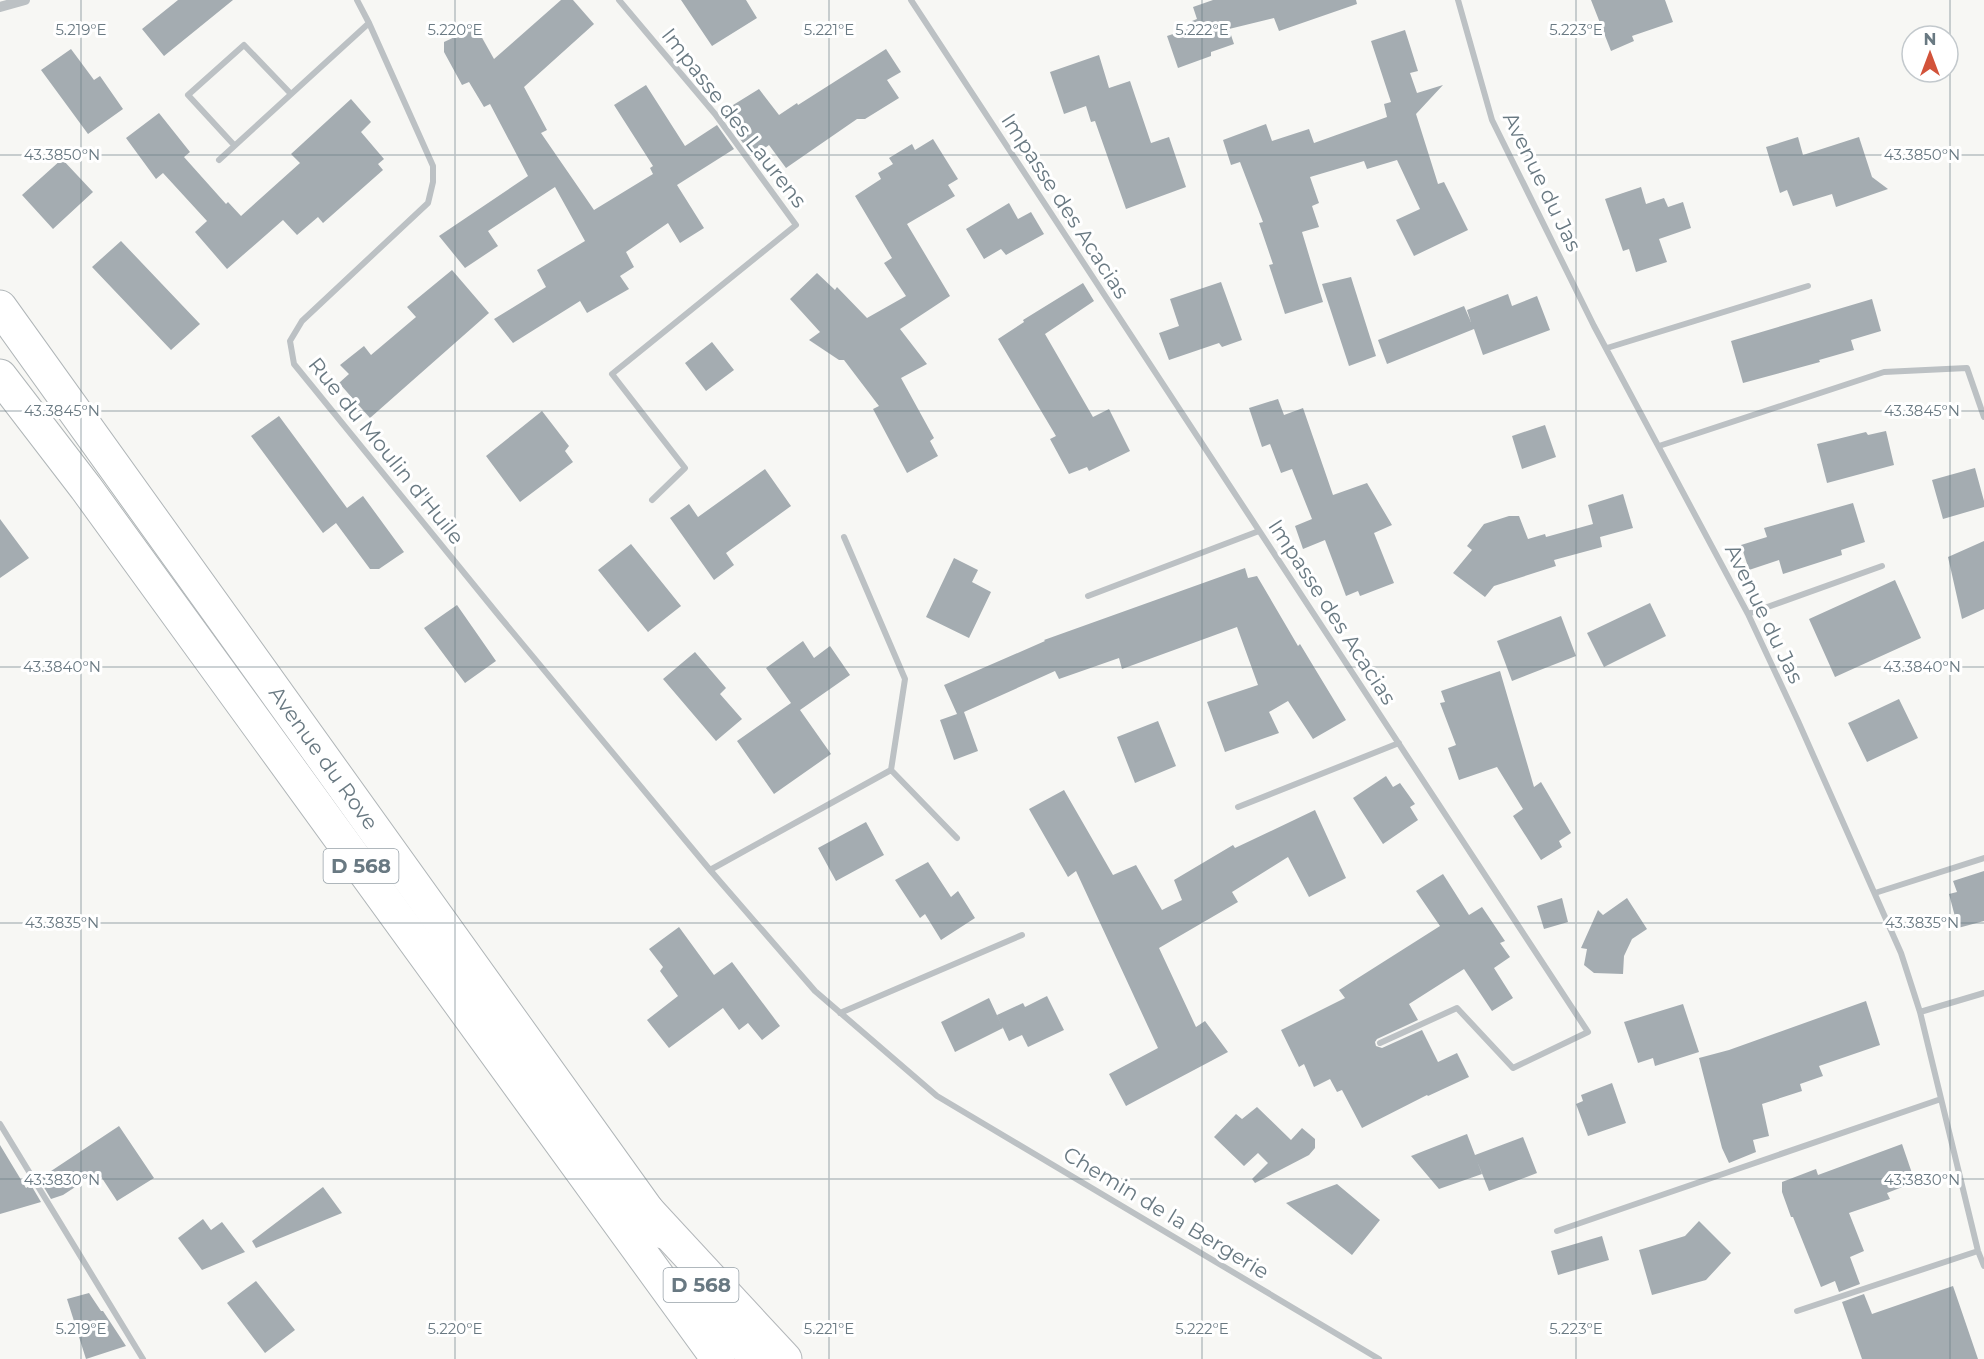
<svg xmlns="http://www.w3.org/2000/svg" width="1984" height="1359" font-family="Montserrat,sans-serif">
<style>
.building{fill:#a4acb1}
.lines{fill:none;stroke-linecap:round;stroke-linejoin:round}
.primary-casing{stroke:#b0b6b8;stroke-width:35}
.motorway-casing{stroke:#b2b6b9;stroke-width:35}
.minor{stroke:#bcc1c4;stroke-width:6}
.tertiary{stroke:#bcc1c4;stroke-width:10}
.primary{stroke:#fff;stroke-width:33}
.motorway{stroke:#fff;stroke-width:33}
.ticks{fill:none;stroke:#697982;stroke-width:1.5;stroke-opacity:0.45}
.labels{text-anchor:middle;stroke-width:6;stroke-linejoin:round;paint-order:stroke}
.shield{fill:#fff;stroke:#96a1a8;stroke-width:1.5}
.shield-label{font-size:20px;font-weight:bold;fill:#697982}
.street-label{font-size:21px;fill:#697982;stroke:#fff}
.ticks-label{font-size:15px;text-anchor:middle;fill:#697982;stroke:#fff;stroke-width:6;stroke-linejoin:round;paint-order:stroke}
</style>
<rect width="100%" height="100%" fill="#f7f7f4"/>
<path class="building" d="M 178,0 L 233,0 L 164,56 L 142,29 Z
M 561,0 L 573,0 L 594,24 L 524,87 L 547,130 L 541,133 L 594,210 L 653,174 L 650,168 L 653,166 L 614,105 L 646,85 L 685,146 L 717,125 L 734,149 L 677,185 L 704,228 L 680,243 L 668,223 L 626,252 L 634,267 L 620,276 L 629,289 L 587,313 L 580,301 L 513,343 L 494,319 L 546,287 L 537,270 L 585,241 L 555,187 L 488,231 L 498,246 L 465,268 L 439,236 L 528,176 L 490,104 L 484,107 L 469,82 L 462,85 L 444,52 L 444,42 L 476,27 L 494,59 Z
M 681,0 L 746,0 L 757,18 L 712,46 Z
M 1213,0 L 1356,0 L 1357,4 L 1279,31 L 1274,18 L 1229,29 L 1234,44 L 1211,52 L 1211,56 L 1178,68 L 1167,36 L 1188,29 L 1187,23 L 1197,19 L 1193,7 Z
M 1591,0 L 1665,0 L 1673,22 L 1632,36 L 1634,41 L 1611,51 Z
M 1405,30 L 1418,71 L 1410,73 L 1417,93 L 1443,85 L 1416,114 L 1438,184 L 1444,182 L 1468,230 L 1414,256 L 1396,220 L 1420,209 L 1397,160 L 1367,169 L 1364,161 L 1310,177 L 1319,203 L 1312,206 L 1319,227 L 1302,232 L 1323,302 L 1285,314 L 1269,265 L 1273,264 L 1259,223 L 1263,222 L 1240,162 L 1231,165 L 1223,140 L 1266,124 L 1272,141 L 1309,129 L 1314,143 L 1387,117 L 1384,104 L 1391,102 L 1371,41 Z
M 71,49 L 94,80 L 100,76 L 123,109 L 88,134 L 41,70 Z
M 886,49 L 901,72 L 887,80 L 899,98 L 865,119 L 857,119 L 786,168 L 769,145 L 757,154 L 747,141 L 743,143 L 726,120 L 730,117 L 725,110 L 759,89 L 779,115 L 797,103 L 798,105 Z
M 1099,55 L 1109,88 L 1130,81 L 1151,143 L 1169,137 L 1186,187 L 1126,209 L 1095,121 L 1091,122 L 1086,106 L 1064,114 L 1050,72 Z
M 351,99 L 371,122 L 361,132 L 384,159 L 378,164 L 383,170 L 323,223 L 318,217 L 297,235 L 283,220 L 227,269 L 195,232 L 207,221 L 163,173 L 156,179 L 126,138 L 159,113 L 190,152 L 184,157 L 226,204 L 228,202 L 241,216 L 300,163 L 291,154 Z
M 1798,137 L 1803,155 L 1859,137 L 1872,177 L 1888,189 L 1836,207 L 1832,194 L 1793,206 L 1787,190 L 1780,193 L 1766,147 Z
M 933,139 L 958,179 L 948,185 L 955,196 L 907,224 L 950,296 L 900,329 L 927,364 L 901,378 L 934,438 L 930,441 L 938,456 L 907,473 L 873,409 L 879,406 L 844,360 L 839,360 L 809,340 L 820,332 L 790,299 L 817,273 L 835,290 L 837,287 L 867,318 L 906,296 L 884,263 L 892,258 L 855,196 L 881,179 L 878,173 L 893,164 L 889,158 L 912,144 L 915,150 Z
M 62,159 L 93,192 L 53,229 L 22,195 Z
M 1641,187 L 1646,204 L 1664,198 L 1668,207 L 1683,202 L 1691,228 L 1659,239 L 1667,262 L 1636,272 L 1629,249 L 1623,251 L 1605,199 Z
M 1009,203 L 1018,219 L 1031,212 L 1044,234 L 1006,255 L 1001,249 L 984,259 L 966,229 Z
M 121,241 L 200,324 L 171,350 L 92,267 Z
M 452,270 L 489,313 L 370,418 L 339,383 L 349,374 L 340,365 L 364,346 L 371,355 L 416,317 L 407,307 Z
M 1351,277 L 1376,356 L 1349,366 L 1322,284 Z
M 1221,282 L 1242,340 L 1222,347 L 1219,343 L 1169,360 L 1159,333 L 1179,326 L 1170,299 Z
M 1083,283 L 1094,301 L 1045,334 L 1093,417 L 1109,409 L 1130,451 L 1089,471 L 1087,467 L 1069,474 L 1050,439 L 1056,436 L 998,339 L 1024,322 L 1023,320 Z
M 1508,294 L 1512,306 L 1537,296 L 1550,330 L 1483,355 L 1474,329 L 1387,364 L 1378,340 L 1464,306 L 1471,322 L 1467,310 Z
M 1872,299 L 1881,331 L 1851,340 L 1854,350 L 1819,360 L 1820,362 L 1743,383 L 1731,341 Z
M 712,342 L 734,370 L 706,391 L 685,363 Z
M 1278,399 L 1284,415 L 1303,408 L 1333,495 L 1367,483 L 1392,525 L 1374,533 L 1394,583 L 1360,596 L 1358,591 L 1346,596 L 1325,540 L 1303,549 L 1295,526 L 1312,519 L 1292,469 L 1281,473 L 1270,444 L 1262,447 L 1249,408 Z
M 542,411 L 569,446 L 565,451 L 573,462 L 520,502 L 486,456 Z
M 279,416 L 347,508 L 363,496 L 404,552 L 379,569 L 370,569 L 336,523 L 323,533 L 251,436 Z
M 1545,425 L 1556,457 L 1522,469 L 1512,436 Z
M 1886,431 L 1894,465 L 1827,483 L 1817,444 L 1866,432 L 1868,435 Z
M 1975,468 L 1984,501 L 1984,507 L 1943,519 L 1932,480 Z
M 765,469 L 791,506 L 726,553 L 734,565 L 714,580 L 670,518 L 689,504 L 698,517 Z
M 1623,494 L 1633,528 L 1600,537 L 1602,547 L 1554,560 L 1556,566 L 1494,586 L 1485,597 L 1453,573 L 1472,550 L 1467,546 L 1484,524 L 1509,516 L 1519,516 L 1528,539 L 1545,534 L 1546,537 L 1593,524 L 1588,505 Z
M 1853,503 L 1865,542 L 1841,550 L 1842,555 L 1783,574 L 1779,560 L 1749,570 L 1741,545 L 1767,537 L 1764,528 Z
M 0,519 L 29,558 L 0,578 Z
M 1984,541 L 1984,609 L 1962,619 L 1948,557 Z
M 631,544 L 681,606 L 648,632 L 598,570 Z
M 954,558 L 978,570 L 972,582 L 991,592 L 969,638 L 926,617 Z
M 1245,568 L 1248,578 L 1257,576 L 1298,646 L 1300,644 L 1346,720 L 1313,739 L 1288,701 L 1269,712 L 1279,733 L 1225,752 L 1207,702 L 1258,685 L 1237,627 L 1122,669 L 1119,658 L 1059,679 L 1055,671 L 964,712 L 978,751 L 954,760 L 940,720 L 957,714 L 944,685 L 1045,641 L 1044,640 Z
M 1895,580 L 1921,638 L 1835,677 L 1809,619 Z
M 1650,603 L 1666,636 L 1604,667 L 1587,633 Z
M 457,605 L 496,661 L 465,683 L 424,628 Z
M 1561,616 L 1576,656 L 1512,681 L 1497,641 Z
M 803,641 L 814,658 L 830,646 L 850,675 L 800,710 L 831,754 L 774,794 L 737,741 L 791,703 L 766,668 Z
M 695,652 L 726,688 L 720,694 L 742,719 L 716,741 L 663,679 Z
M 1500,671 L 1534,787 L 1541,782 L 1571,833 L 1559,841 L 1562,847 L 1541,860 L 1513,816 L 1523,809 L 1497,767 L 1459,780 L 1448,748 L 1456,745 L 1440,703 L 1445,702 L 1441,691 Z
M 1899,699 L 1918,738 L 1867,762 L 1848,723 Z
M 1158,721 L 1176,766 L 1135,783 L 1117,737 Z
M 1386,776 L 1393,787 L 1400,783 L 1415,804 L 1410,807 L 1418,820 L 1383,844 L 1353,798 Z
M 1064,790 L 1113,875 L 1136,865 L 1162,910 L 1182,900 L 1174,880 L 1233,845 L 1235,848 L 1315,810 L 1346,878 L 1309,897 L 1288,857 L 1232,892 L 1238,902 L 1159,948 L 1196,1027 L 1205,1021 L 1228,1052 L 1126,1106 L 1109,1074 L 1158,1048 L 1076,871 L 1068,877 L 1029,809 Z
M 866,822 L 884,855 L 836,881 L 818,848 Z
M 928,862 L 951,897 L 958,891 L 975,918 L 941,940 L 925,914 L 920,918 L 895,880 Z
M 1984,871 L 1984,921 L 1958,928 L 1949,894 L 1957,892 L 1953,881 Z
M 1443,874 L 1469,915 L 1482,907 L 1505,941 L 1500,943 L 1510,957 L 1494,968 L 1513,998 L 1492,1011 L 1464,969 L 1409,1004 L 1418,1020 L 1377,1039 L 1375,1042 L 1376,1046 L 1382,1048 L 1422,1030 L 1438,1062 L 1457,1053 L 1469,1077 L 1428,1096 L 1427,1095 L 1362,1128 L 1342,1090 L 1337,1092 L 1330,1079 L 1314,1087 L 1304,1064 L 1299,1067 L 1281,1030 L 1345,998 L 1339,990 L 1440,926 L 1416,891 Z
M 1562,898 L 1568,922 L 1544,929 L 1537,906 Z
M 1627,898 L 1647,929 L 1632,939 L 1624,956 L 1623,974 L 1594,973 L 1584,965 L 1587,949 L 1581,948 L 1598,910 L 1603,915 Z
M 679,927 L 714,975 L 732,962 L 780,1026 L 762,1040 L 748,1023 L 739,1030 L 723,1008 L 669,1048 L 647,1020 L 678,996 L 660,971 L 663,967 L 649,949 Z
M 1047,996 L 1064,1030 L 1028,1047 L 1022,1035 L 1009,1041 L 997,1015 L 1023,1003 L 1025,1007 Z
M 989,998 L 1003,1028 L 955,1052 L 941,1022 Z
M 1866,1001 L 1880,1045 L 1819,1066 L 1823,1076 L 1800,1084 L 1802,1091 L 1762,1104 L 1769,1136 L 1753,1140 L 1756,1152 L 1729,1163 L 1722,1148 L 1699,1058 L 1729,1050 Z
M 1683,1004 L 1699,1052 L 1655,1066 L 1653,1058 L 1638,1063 L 1624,1022 Z
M 1612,1083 L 1626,1123 L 1588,1136 L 1576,1104 L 1583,1101 L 1581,1095 Z
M 1257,1107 L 1291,1140 L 1302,1128 L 1315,1139 L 1315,1148 L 1309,1155 L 1255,1183 L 1252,1179 L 1268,1163 L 1258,1153 L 1244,1166 L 1214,1137 L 1236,1114 L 1242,1119 Z
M 119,1126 L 154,1178 L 117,1201 L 98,1172 L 63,1195 L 51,1199 L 39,1179 Z
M 1467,1134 L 1475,1155 L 1523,1137 L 1537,1173 L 1489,1191 L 1477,1161 L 1482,1174 L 1439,1189 L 1411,1156 Z
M 1902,1144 L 1915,1182 L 1887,1193 L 1890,1199 L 1849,1213 L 1864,1251 L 1850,1257 L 1860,1284 L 1839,1292 L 1835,1281 L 1821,1287 L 1793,1217 L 1791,1217 L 1782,1192 L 1782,1182 L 1816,1169 L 1818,1175 Z
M 0,1145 L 26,1188 L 31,1185 L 41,1202 L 0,1214 Z
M 1337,1184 L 1380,1220 L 1352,1255 L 1286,1203 Z
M 323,1187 L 342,1213 L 256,1248 L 252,1241 Z
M 203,1219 L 211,1230 L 222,1222 L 245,1252 L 202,1270 L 178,1238 Z
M 1699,1221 L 1731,1253 L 1706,1280 L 1652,1295 L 1639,1250 L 1685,1236 Z
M 1602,1236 L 1609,1260 L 1558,1275 L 1551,1251 Z
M 256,1281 L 295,1330 L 265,1353 L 227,1303 Z
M 1953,1286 L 1978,1359 L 1862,1359 L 1842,1302 L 1864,1294 L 1872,1314 Z
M 89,1293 L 101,1311 L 103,1311 L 126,1346 L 86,1359 L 67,1299 Z"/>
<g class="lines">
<defs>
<g id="primary">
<path id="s1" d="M 0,307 L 663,1232"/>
<path d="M 0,376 L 86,488 L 718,1359"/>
<path d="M 700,1284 L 755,1359"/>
</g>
<path id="motorway" d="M 647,1210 L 785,1359"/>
</defs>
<use href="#primary" class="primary-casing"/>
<use href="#motorway" class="motorway-casing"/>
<path class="minor" d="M 357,0 L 369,23 L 433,166 L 433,182 L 428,203 L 302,321 L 290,341 L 294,364 L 500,617 L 710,870 L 815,991 L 937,1096 L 1379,1359
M 619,0 L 715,114 L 796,225 L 612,374 L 685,468 L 652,500
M 911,0 L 1588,1032 L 1513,1068 L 1457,1008 L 1380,1043
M 1458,0 L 1492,120 L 1594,326 L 1748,614 L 1798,721 L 1901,953 L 1920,1012 L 1978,1251 L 1984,1266
M 234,145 L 188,95 L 244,45 L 291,94
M 219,160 L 369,23
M 1607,348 L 1808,286
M 1659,446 L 1884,372 L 1967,368 L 1984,417
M 1088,596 L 1259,531
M 1748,614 L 1882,566
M 891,770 L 957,838
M 1238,807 L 1399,743
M 710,870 L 891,770 L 905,679 L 844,537
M 1875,893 L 1984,858
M 1920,1012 L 1984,993
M 840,1013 L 1022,935
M 0,1124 L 143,1359
M 1557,1231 L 1941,1099
M 1797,1311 L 1978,1251"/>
<path class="tertiary" d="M 0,7 L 25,0"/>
<use href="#primary" class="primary"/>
<use href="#motorway" class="motorway"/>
</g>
<path class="ticks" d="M 81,0 L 81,1359M 455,0 L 455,1359M 829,0 L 829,1359M 1202,0 L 1202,1359M 1576,0 L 1576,1359M 1950,0 L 1950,1359M 0,155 L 1984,155M 0,411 L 1984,411M 0,667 L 1984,667M 0,923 L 1984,923M 0,1179 L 1984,1179"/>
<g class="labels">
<g class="shield">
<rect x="323.5" y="849" width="75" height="34" rx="4.5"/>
<rect x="663.5" y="1268" width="75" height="34" rx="4.5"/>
</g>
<g class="shield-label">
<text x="361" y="873">D 568</text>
<text x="701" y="1292">D 568</text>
</g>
<g class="street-label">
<text transform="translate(734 118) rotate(52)" y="7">Impasse des Laurens</text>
<text transform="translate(1542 182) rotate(64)" y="7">Avenue du Jas</text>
<text transform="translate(1065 206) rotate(57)" y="7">Impasse des Acacias</text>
<text transform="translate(386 451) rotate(51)" y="7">Rue du Moulin d'Huile</text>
<text transform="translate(1332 612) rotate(57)" y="7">Impasse des Acacias</text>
<text transform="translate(1764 614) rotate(64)" y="7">Avenue du Jas</text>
<text dy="7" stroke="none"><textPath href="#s1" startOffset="555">Avenue du Rove</textPath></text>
<text transform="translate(1166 1213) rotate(31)" y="7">Chemin de la Bergerie</text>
</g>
</g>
<g class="ticks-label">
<text x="81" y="35">5.219°E</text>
<text x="455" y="35">5.220°E</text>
<text x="829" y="35">5.221°E</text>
<text x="1202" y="35">5.222°E</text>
<text x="1576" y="35">5.223°E</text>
<text x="62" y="160">43.3850°N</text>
<text x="1922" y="160">43.3850°N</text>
<text x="62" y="416">43.3845°N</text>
<text x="1922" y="416">43.3845°N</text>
<text x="62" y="672">43.3840°N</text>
<text x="1922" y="672">43.3840°N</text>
<text x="62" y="928">43.3835°N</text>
<text x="1922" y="928">43.3835°N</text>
<text x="62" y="1185">43.3830°N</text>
<text x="1922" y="1185">43.3830°N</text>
<text x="81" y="1334">5.219°E</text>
<text x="455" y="1334">5.220°E</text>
<text x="829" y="1334">5.221°E</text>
<text x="1202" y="1334">5.222°E</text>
<text x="1576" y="1334">5.223°E</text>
</g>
<g transform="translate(1930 54)"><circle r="28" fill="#ffffff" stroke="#c3c9cd" stroke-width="1.5"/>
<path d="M0-4.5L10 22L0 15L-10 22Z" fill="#d2533a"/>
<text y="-9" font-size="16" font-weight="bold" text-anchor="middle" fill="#697982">N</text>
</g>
</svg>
